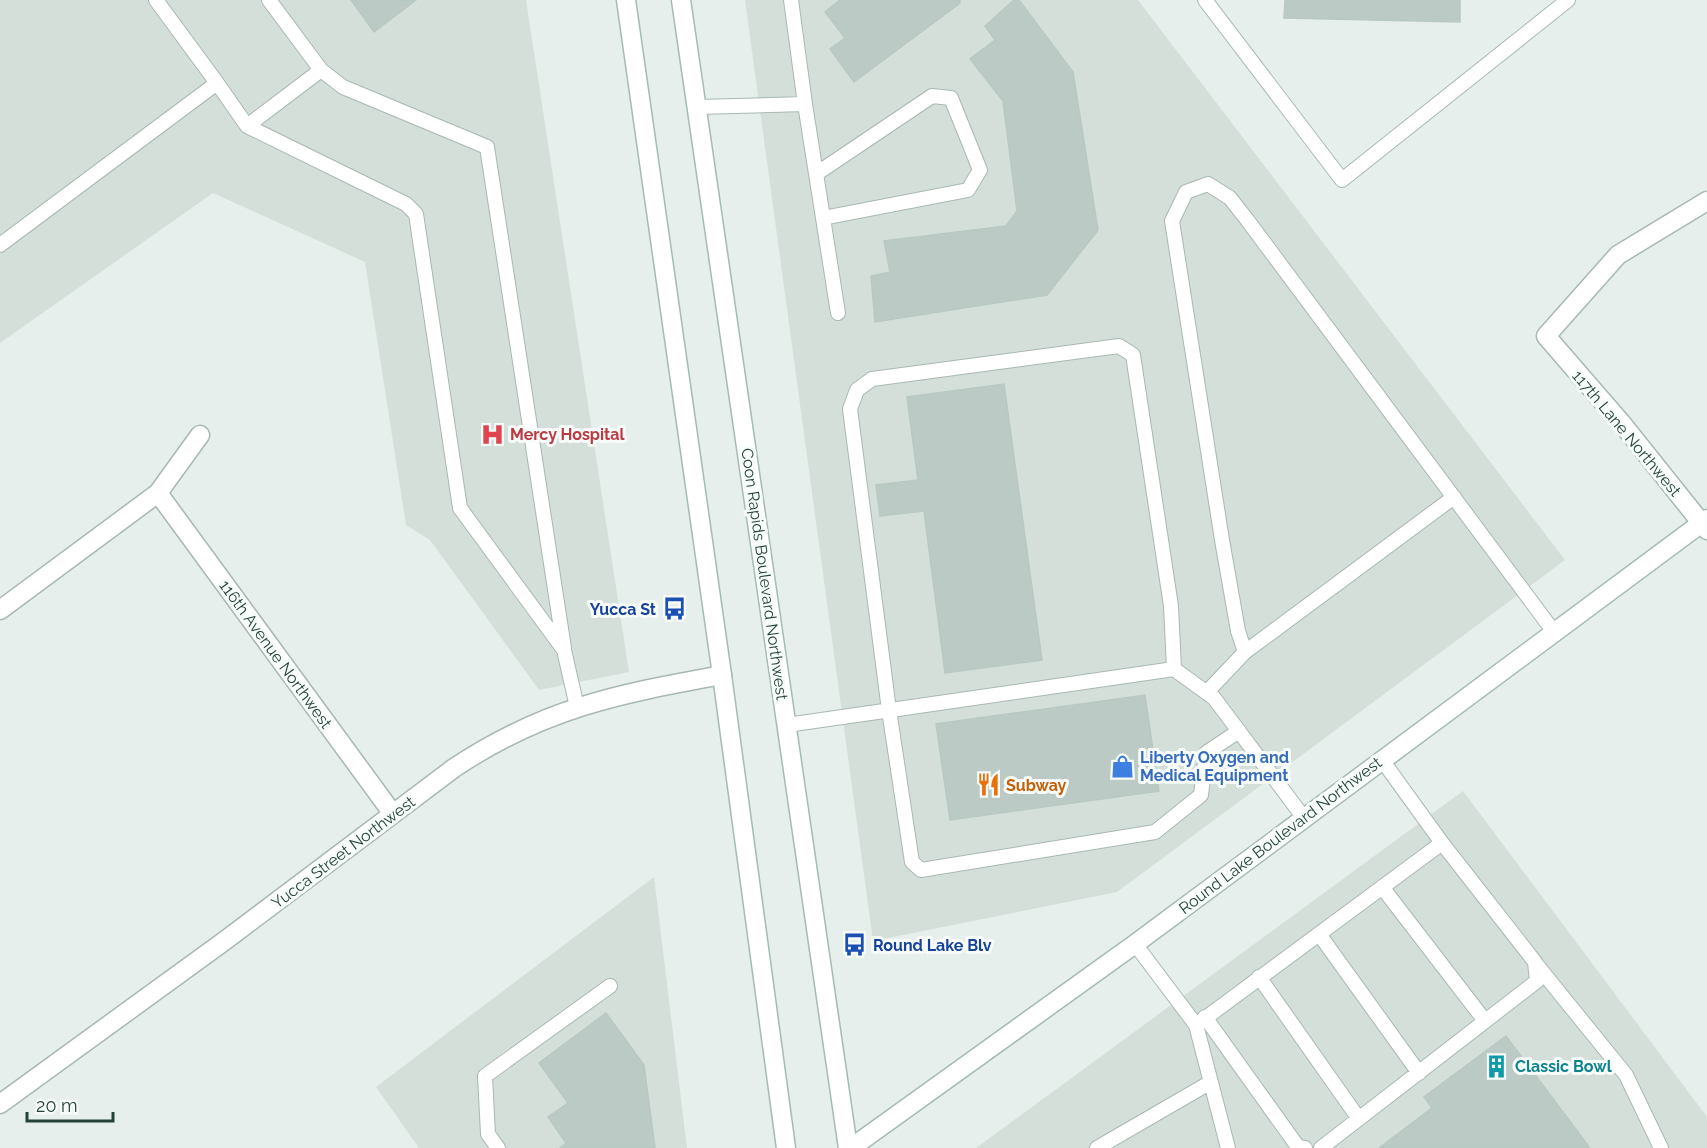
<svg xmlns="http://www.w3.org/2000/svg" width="1707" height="1148" font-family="Raleway,sans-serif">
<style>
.built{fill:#d4dfda}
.building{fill:#bbcac4;stroke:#b8c9c2;stroke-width:1.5}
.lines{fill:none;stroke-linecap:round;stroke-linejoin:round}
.service-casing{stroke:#a8b8b2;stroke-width:16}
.minor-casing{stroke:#a8b8b2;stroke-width:21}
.secondary-casing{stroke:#a4bbb3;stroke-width:21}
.service{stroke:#fff;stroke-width:14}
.minor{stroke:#fff;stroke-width:18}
.secondary{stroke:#fff;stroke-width:18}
.labels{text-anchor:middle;stroke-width:6;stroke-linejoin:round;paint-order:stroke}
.street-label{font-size:16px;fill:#24423a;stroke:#f7fbf9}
.health-label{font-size:16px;font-weight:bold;fill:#be3a42;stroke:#f7fbf9;text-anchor:start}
.transit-label{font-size:16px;font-weight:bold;fill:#164399;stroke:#f7fbf9;text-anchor:end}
.shop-label{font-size:16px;font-weight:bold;fill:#366cbe;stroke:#f7fbf9;text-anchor:start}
.food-label{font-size:16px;font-weight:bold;fill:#c56008;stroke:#f7fbf9;text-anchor:start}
.culture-label{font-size:16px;font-weight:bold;fill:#0d838f;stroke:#f7fbf9;text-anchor:start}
</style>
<rect width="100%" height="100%" fill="#e6efeb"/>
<path class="built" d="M 0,0 L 526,0 L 629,672 L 539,690 L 430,540 L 406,525 L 365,262 L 213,193 L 0,343 Z
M 745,0 L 1138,0 L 1565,560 L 1117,892 L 873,941 Z
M 1463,791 L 1707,1117 L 1707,1148 L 976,1148 Z
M 654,877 L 687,1148 L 419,1148 L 376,1087 Z"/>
<path class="building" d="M 351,0 L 416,0 L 374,32 Z
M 840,0 L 960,0 L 960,3 L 854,82 L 830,49 L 845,38 L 825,12 Z
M 1014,0 L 1019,0 L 1073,72 L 1098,230 L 1047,295 L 875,322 L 871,276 L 890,272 L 884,241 L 1006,226 L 1017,211 L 1003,101 L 970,59 L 995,40 L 985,26 Z
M 1285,0 L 1460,0 L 1460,22 L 1284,18 Z
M 1004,384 L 1042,660 L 945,673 L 924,511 L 880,516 L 876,485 L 918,480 L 907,397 Z
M 1145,695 L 1159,791 L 950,820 L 936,724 Z
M 606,1013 L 644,1065 L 655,1148 L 560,1148 L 566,1143 L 548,1117 L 568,1103 L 539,1063 Z
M 1506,1036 L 1590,1148 L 1379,1148 L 1432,1108 L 1424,1097 Z"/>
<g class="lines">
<defs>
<path id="service" d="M 156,0 L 217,83
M 269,0 L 321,70 L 343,87 L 487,147 L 564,648
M 791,0 L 805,104
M 1205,0 L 1342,180 L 1568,0
M 697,107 L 805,104 L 838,313
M 247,126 L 321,70
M 816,174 L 932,96 L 951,98 L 980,170 L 968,190 L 823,218
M 0,245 L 217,83 L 247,126 L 406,204 L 416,214 L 460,508 L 564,650 L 577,707
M 1245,652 L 1454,497
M 1174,669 L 1171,606 L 1133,355 L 1119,346 L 872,379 L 857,390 L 850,409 L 889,710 L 912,862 L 921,870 L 1155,832 L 1201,795 L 1206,753 L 1239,731
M 1207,692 L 1245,652 L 1238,631 L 1222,540 L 1172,221 L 1186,192 L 1208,184 L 1230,198 L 1248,221 L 1554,632
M 787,725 L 1174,669 L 1214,698 L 1304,818
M 1382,887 L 1485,1021
M 1319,934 L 1419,1073
M 1135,944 L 1196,1025 L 1442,843 L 1382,760
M 1536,964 L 1626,1075 L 1661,1148
M 1259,977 L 1359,1119
M 1205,1017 L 1298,1147 L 1305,1148
M 1196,1025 L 1228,1148
M 498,1148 L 488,1134 L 485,1076 L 610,986
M 1097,1148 L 1211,1082
M 1321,1148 L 1537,981 L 1535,962 L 1442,843"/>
<path id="minor" d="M 1707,201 L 1618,255 L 1546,336 L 1624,426 L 1707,530
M 158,493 L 393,814
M 0,610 L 158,493 L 200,435
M 0,1104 L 223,942 L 454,768 C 544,708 618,694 722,675"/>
<path id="secondary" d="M 626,0 L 722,675 L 786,1148
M 681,0 L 848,1148
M 851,1148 L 1135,944 L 1707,519"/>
</defs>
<use href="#service" class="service-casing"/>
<use href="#minor" class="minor-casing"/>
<use href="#secondary" class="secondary-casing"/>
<use href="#service" class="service"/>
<use href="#minor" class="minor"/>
<use href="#secondary" class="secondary"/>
</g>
<defs>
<symbol id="hospital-bare" viewBox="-9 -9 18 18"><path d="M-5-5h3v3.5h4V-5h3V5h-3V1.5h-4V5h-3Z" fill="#e0444e" stroke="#f7fbf9" stroke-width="2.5" paint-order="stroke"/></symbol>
<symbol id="bus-bare" viewBox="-9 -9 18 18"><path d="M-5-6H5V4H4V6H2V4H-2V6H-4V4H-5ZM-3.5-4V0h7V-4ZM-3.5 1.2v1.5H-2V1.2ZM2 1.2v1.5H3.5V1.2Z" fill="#1a4fb4" stroke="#f7fbf9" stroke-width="2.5" paint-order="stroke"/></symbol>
<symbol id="shop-bare" viewBox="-9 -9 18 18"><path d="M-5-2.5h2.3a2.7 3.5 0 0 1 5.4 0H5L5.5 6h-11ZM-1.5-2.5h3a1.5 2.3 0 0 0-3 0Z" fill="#3f7fe0" stroke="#f7fbf9" stroke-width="2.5" paint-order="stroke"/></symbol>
<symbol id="restaurant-bare" viewBox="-9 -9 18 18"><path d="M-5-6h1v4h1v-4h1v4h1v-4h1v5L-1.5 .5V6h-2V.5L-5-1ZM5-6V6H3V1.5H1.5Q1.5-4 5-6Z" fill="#e8710a" stroke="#f7fbf9" stroke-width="2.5" paint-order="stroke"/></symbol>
<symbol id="building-bare" viewBox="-9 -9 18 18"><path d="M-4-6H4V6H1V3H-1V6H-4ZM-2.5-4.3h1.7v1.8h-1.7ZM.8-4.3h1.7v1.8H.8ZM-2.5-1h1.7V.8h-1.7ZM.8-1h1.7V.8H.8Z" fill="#0f9aa8" stroke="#f7fbf9" stroke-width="2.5" paint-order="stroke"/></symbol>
</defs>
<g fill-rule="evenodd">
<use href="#hospital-bare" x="476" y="418" width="33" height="33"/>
<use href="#bus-bare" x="658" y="592" width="33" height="33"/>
<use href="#shop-bare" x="1106" y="750" width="33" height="33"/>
<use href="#restaurant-bare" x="972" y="768" width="33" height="33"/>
<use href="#bus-bare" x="838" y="928" width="33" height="33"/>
<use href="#building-bare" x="1480" y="1050" width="33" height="33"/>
</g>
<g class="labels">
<g class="street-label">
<text transform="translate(1627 433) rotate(50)" y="6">117th Lane Northwest</text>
<text transform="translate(765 574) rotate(82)" y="6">Coon Rapids Boulevard Northwest</text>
<text transform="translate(276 654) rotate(54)" y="6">116th Avenue Northwest</text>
<text transform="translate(1280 835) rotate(-37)" y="6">Round Lake Boulevard Northwest</text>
<text transform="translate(343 852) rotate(-37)" y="6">Yucca Street Northwest</text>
</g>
<g class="health-label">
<text x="510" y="440">Mercy Hospital</text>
</g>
<g class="transit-label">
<text x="656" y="615">Yucca St</text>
<text x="873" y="951" text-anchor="start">Round Lake Blv</text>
</g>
<g class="shop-label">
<text x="1140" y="763">Liberty Oxygen and<tspan x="1140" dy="18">Medical Equipment</tspan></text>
</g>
<g class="food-label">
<text x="1006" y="791">Subway</text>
</g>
<g class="culture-label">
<text x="1515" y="1072">Classic Bowl</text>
</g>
</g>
<path d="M27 1112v9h86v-9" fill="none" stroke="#24423a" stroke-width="3"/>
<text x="36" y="1112" font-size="18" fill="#24423a" stroke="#f7fbf9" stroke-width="4.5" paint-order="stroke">20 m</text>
</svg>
